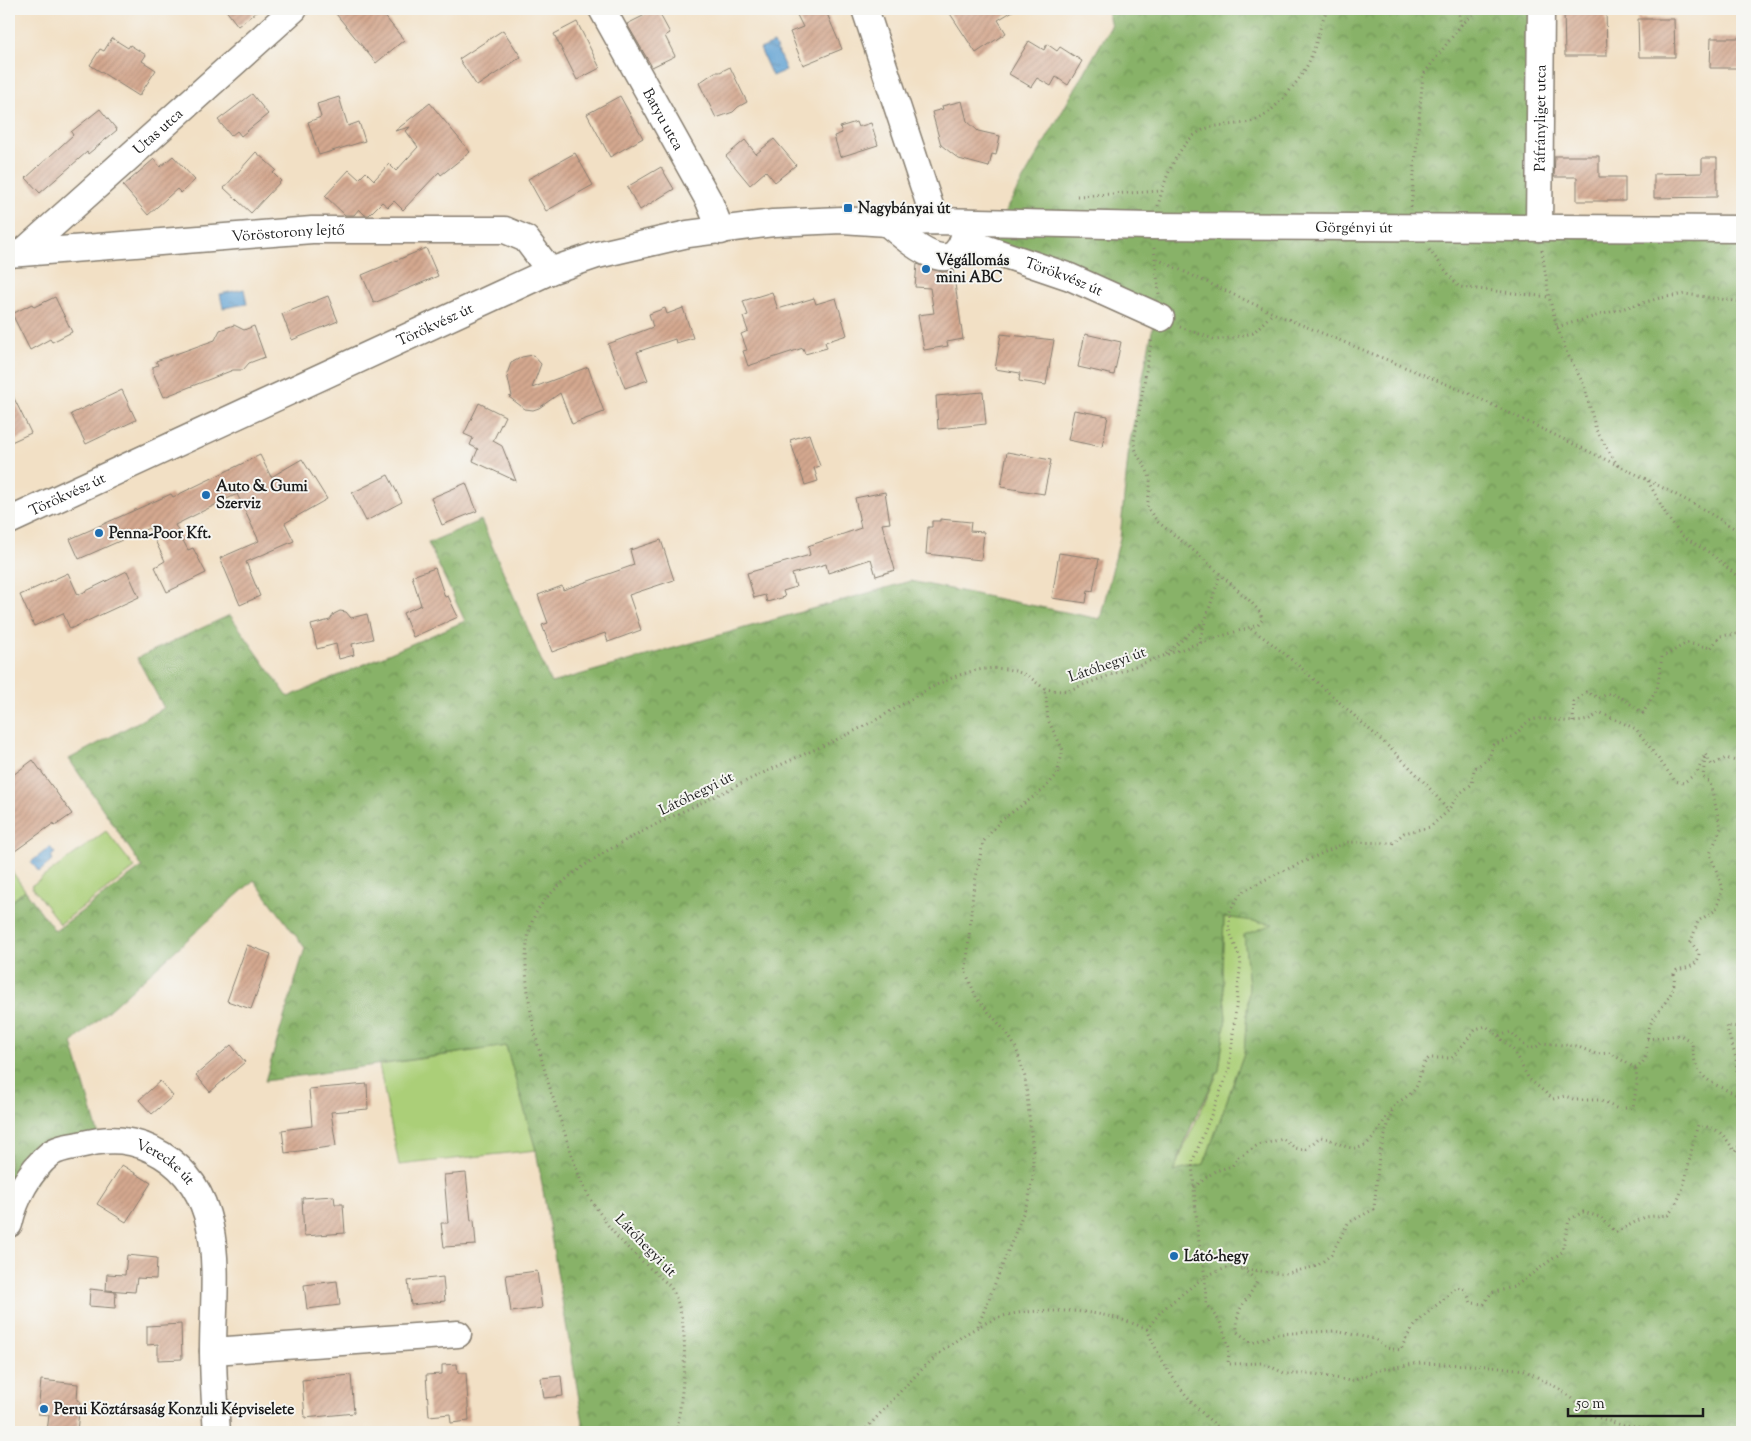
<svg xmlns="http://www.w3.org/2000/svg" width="1751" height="1441" font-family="'Sorts Mill Goudy',serif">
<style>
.grass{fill:#abcf78;stroke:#64764a}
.forest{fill:url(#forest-crowns);stroke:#526742;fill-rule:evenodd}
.water{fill:url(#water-ripples);stroke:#3e5e77}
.building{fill:url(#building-hatch)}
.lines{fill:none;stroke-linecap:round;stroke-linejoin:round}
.minor-casing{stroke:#877e70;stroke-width:29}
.path{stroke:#877e70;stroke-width:3;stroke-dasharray:1 4;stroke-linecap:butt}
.minor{stroke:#fff;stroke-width:26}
.poi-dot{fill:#1f6fb2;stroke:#f6f6f2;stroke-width:2}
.labels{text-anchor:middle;stroke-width:4;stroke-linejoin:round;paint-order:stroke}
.street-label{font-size:15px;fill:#1c1c1c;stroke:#f6f6f2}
.poi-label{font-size:15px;font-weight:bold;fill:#1c1c1c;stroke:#f6f6f2;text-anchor:start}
</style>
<defs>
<pattern id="forest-crowns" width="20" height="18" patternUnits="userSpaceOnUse" patternTransform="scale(1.25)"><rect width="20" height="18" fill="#88b268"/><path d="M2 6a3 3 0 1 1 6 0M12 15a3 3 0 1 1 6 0" fill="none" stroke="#6e9055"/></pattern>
<pattern id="water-ripples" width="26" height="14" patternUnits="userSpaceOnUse" patternTransform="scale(1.25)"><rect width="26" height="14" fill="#5fa0d2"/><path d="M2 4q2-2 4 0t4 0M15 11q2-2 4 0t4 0" fill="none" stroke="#4e82aa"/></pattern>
<pattern id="building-hatch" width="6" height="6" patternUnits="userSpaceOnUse" patternTransform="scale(1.25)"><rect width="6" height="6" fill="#d4a88f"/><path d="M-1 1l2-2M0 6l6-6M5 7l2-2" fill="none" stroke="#b5907b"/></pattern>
</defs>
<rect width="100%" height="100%" fill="#f6f6f2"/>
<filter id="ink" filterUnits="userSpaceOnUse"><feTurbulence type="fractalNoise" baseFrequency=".02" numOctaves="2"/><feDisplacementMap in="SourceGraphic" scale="10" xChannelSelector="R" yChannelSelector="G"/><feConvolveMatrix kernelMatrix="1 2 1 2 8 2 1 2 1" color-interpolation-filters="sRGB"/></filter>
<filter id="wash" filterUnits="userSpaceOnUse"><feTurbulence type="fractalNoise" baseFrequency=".0096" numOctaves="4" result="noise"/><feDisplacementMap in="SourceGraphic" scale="20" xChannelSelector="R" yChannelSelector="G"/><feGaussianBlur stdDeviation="1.12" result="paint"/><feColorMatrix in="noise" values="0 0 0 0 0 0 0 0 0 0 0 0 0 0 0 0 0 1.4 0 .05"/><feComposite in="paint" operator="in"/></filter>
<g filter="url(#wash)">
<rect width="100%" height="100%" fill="#f2e0c5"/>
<path class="grass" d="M 106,831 L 135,868 L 60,924 L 31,886 Z
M 9,867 L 25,890 L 9,904 Z
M 1224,916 L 1276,924 L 1244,935 L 1249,985 L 1244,1053 L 1204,1164 L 1173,1172 L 1219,1070 L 1226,1018 L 1222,971 Z
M 506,1046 L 536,1150 L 399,1165 L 379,1065 Z"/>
<path class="forest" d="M 1107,9 L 1541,9 L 1539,228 L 1742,229 L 1742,1432 L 581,1432 L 583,1422 L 536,1150 L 506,1046 L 265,1081 L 305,948 L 254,880 L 72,1043 L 100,1140 L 60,1149 L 9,1217 L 9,904 L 25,890 L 55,931 L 142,867 L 69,759 L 164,708 L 137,658 L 230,615 L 288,697 L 465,621 L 428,543 L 481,520 L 551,683 L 910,581 L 1100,619 L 1120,538 L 1129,446 L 1156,311 L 990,246 L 1008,206 L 1111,26 ZM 1224,917 L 1274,924 L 1244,935 L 1249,985 L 1244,1053 L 1204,1164 L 1173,1172 L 1193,1122 L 1219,1070 L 1226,1018 L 1222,971 Z"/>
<path class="water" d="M 774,43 L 786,70 L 772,76 L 760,49 Z
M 244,289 L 247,304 L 223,308 L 220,294 Z
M 50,847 L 55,853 L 51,857 L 53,860 L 39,872 L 31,862 Z"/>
<g id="blocks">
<path class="building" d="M 225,9 L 260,9 L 238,26 Z
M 332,9 L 379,9 L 404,40 L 376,63 Z
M 657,9 L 670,33 L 665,36 L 675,56 L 652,67 L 627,24 Z
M 794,9 L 825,9 L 842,49 L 803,65 L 790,32 L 803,27 Z
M 947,9 L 1016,9 L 998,20 L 1006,33 L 976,53 Z
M 1564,9 L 1606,9 L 1607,56 L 1565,56 Z
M 1638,19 L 1674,19 L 1675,57 L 1639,57 Z
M 577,22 L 600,68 L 577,80 L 554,34 Z
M 503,30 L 521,57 L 477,86 L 459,59 Z
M 112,38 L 128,48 L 130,45 L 146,55 L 142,61 L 156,70 L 139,96 L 90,65 L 100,49 L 104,51 Z
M 1711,38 L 1742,38 L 1742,68 L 1710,68 Z
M 1029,41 L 1044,50 L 1047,44 L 1057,51 L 1060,47 L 1082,61 L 1068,85 L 1056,77 L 1051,86 L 1037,78 L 1031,87 L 1009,74 Z
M 730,67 L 747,102 L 738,107 L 733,112 L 716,118 L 699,83 L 715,72 L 720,72 Z
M 252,94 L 268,114 L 241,136 L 237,131 L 231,136 L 218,120 Z
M 620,96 L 643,138 L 610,157 L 587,114 Z
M 339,97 L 348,126 L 359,122 L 365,141 L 319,155 L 308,122 L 321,117 L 317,104 Z
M 962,101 L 967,121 L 978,131 L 1000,136 L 996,155 L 992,154 L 989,167 L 959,159 L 941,145 L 932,112 L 943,109 L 942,106 Z
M 430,103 L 470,152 L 441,175 L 439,172 L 403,210 L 394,201 L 388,207 L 382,202 L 369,215 L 365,215 L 359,209 L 354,215 L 345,215 L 325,196 L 349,170 L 359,179 L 366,172 L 374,180 L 389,164 L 396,171 L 418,147 L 406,131 L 410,127 L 395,131 Z
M 100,109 L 117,130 L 88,154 L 87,152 L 40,193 L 26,178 L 73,135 L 71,132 Z
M 856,122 L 858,127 L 871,123 L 878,145 L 840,157 L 834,136 L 842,133 L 840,127 Z
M 774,139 L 796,165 L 775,182 L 766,171 L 750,185 L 726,156 L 745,140 L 756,154 Z
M 256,152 L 276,170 L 273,173 L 281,181 L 251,213 L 224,188 Z
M 575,153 L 593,185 L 546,211 L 528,179 Z
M 173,156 L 195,180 L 181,193 L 177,189 L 148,215 L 123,186 L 154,159 L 160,167 Z
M 1555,156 L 1599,156 L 1599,177 L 1625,177 L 1625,201 L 1577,201 L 1577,177 L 1554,177 Z
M 1702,158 L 1717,158 L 1717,197 L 1654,198 L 1654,174 L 1702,173 Z
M 661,167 L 674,189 L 640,210 L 627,187 Z
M 426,248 L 438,276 L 374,303 L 362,275 Z
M 917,264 L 942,272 L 953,270 L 963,339 L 947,342 L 948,346 L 924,350 L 918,315 L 934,313 L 930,288 L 915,287 Z
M 772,292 L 778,309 L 814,298 L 816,304 L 836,298 L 847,335 L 825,342 L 827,348 L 805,354 L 803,348 L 748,366 L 743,351 L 747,350 L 741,334 L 748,331 L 743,317 L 748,315 L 743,301 Z
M 328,296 L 338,321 L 292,340 L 282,314 Z
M 55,297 L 72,332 L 52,342 L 50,339 L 30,350 L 12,314 L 32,304 L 34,307 Z
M 665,308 L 667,314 L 683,308 L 693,338 L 676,343 L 675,339 L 637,352 L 648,380 L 625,388 L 608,344 L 653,327 L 649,314 Z
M 234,325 L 244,330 L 254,326 L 265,357 L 249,363 L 243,370 L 233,370 L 164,397 L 153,372 L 153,367 L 158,365 L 156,361 L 215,340 L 220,330 Z
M 1001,334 L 1054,340 L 1046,385 L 1019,381 L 1020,373 L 995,369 Z
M 1085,334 L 1121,342 L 1114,375 L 1078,367 Z
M 533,355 L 541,364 L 532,388 L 588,367 L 604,412 L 572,424 L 560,393 L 539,408 L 533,410 L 525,409 L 509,397 L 512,396 L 507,374 L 511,363 L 522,357 Z
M 9,388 L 31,433 L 9,443 Z
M 122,390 L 136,420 L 86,444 L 71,414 Z
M 983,392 L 986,424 L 938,429 L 936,396 Z
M 479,403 L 505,416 L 493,441 L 502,446 L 516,481 L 473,461 L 478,449 L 470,445 L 473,438 L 464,434 Z
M 1074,410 L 1108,416 L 1102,447 L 1068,440 Z
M 809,434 L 820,466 L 814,468 L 818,481 L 805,485 L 790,440 Z
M 1007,452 L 1051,460 L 1044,494 L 1001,487 Z
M 260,455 L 271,477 L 302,459 L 327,499 L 285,523 L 294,541 L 246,562 L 260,596 L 240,605 L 220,558 L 259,541 L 237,494 L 175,525 L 188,550 L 193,548 L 206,573 L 167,592 L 155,567 L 165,561 L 149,528 L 79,559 L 70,539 L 171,494 L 173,497 Z
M 388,475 L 402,502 L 366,521 L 352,493 Z
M 466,483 L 477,511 L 442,525 L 431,498 Z
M 885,492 L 890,523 L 882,524 L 895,570 L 876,576 L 871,559 L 828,573 L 826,564 L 792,574 L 796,587 L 783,591 L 785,597 L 767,602 L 765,595 L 754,598 L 747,573 L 810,555 L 808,546 L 861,528 L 855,498 Z
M 940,519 L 971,522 L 970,531 L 984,532 L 981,560 L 926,554 L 928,527 L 932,527 L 932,521 L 940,521 Z
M 661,540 L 674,580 L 629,595 L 641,630 L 608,642 L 605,633 L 552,652 L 542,625 L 548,623 L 538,595 L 562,586 L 563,590 L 634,565 L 630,550 Z
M 1059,553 L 1099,559 L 1093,591 L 1088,590 L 1086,603 L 1052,598 Z
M 435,568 L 445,597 L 448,596 L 458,617 L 413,637 L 403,613 L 421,605 L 412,576 Z
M 127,571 L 139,597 L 70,629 L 63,613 L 34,626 L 20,595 L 68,573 L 78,595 Z
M 340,611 L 346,612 L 351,618 L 367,614 L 373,639 L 352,644 L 354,655 L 339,659 L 336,644 L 317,649 L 311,625 L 330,620 L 334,614 Z
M 33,760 L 72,814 L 55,826 L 54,823 L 15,851 L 9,842 L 9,778 Z
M 247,945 L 271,954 L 251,1009 L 227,1001 Z
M 231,1045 L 245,1062 L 210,1092 L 196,1075 Z
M 160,1081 L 173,1096 L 152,1114 L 139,1100 Z
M 367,1084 L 368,1109 L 331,1112 L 336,1146 L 285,1153 L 282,1130 L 312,1126 L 309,1089 Z
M 122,1165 L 151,1183 L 126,1222 L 97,1204 Z
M 466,1173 L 471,1221 L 474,1220 L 476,1245 L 444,1247 L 441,1223 L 448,1223 L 444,1175 Z
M 334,1196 L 335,1204 L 343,1204 L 345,1233 L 304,1236 L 302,1198 Z
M 127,1255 L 157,1258 L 156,1279 L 137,1278 L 135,1292 L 106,1290 L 107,1274 L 125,1275 Z
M 537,1271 L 542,1308 L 511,1312 L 506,1275 Z
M 443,1277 L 445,1301 L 411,1305 L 408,1281 Z
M 337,1281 L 340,1305 L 307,1309 L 304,1285 Z
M 90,1289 L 116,1292 L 115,1308 L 89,1306 Z
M 181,1324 L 182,1359 L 158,1360 L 158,1344 L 147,1345 L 147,1326 Z
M 457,1364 L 458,1373 L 466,1373 L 469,1421 L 451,1423 L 450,1414 L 429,1416 L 426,1375 L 442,1374 L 442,1365 Z
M 351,1375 L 354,1413 L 305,1418 L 302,1380 Z
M 561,1376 L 563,1396 L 544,1398 L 541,1378 Z
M 41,1380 L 78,1384 L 77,1400 L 80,1401 L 77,1432 L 47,1432 L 49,1415 L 38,1414 Z"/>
</g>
</g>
<g filter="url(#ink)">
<use href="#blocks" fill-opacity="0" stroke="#877e70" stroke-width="1"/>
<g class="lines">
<defs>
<g id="minor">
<path id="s1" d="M 602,9 L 709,201 L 721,231"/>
<path d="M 865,9 L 935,221"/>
<path d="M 887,223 C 912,244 959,287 966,225"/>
<path id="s2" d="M 1539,228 L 1541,9"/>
<path id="s3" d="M 964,241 L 1070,277 L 1161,318"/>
<path id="s4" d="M 23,252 L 294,9"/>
<path id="s5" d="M 9,254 L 312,230 L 505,230 L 526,239 L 550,271"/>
<path id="s6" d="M 9,521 L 550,271 L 597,255 L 688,234 L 773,223 L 842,220 L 887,223 L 935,221 L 1150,226 L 1742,229"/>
<path id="s7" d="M 9,1224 C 15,1198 29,1171 50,1154 C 58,1148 69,1147 79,1145 C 110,1137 134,1138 162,1155 C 229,1196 213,1282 213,1349 C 213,1377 215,1405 217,1432"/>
<path d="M 213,1351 L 458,1334"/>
</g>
</defs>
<use href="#minor" class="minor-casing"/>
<path class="path" d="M 1461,25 L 1480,9
M 1077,196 L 1162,191
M 1158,206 C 1165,176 1182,129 1217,126 C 1232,124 1249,125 1262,117 C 1277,108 1304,76 1310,59 C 1317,43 1320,25 1327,9
M 1411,207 L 1423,75 L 1461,25 L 1458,9
M 1154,248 L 1159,294
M 1429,250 L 1459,287 L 1549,297
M 1542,250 L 1549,297 L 1557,327 L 1567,353 L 1584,385 L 1596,430 L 1618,466
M 1157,259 L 1273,313 L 1468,393 L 1648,480 L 1701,508 L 1742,533
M 1180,327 L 1216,340 L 1235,337 L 1253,333 L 1273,313
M 1557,327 L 1660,298 L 1685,294 L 1742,302
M 1648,481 L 1668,518 L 1681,535 L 1710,553 L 1742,580
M 1251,629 C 1286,652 1316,682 1348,710 C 1383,742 1420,773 1448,811
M 1199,643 L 1206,619
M 1166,654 L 1206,619 L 1220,575
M 1573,722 L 1574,702 L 1586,692 L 1599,698 L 1610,693 L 1622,698 L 1643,713 L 1657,689 L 1662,657 L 1687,643 L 1711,648 L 1720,636 L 1742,633
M 1498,1036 L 1513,1050 L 1529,1079 L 1553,1099 L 1565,1096 L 1576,1100 L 1599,1100 L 1618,1109 L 1633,1107 L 1637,1084 L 1636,1067
M 1647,1039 L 1680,1035 L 1692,1042 C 1694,1080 1709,1081 1739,1096 L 1736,1058 L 1726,1026 L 1742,1027
M 1392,1111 L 1379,1156 L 1374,1209 L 1348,1223 L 1331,1255 L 1317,1266 L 1284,1274 L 1229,1267 L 1205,1276 L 1206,1304 L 1220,1322 L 1229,1347 L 1228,1364 L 1263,1363 L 1286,1374 L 1315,1374 L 1350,1381 L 1383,1369 L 1421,1363 L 1492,1366 L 1524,1370 L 1560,1389 L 1591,1415 L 1624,1426 L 1700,1432
M 1194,1187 L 1215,1171 L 1232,1166 L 1239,1157 L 1258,1145 L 1283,1139 L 1295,1148 L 1305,1150 L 1320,1137 C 1333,1138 1343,1149 1357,1148 C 1374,1146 1383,1120 1392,1108 C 1399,1099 1412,1097 1417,1085 C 1421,1075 1420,1066 1429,1058 L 1452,1058 L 1476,1029 L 1486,1026 L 1498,1036 L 1511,1032 L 1527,1048 L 1535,1048 L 1542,1043 L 1576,1046 L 1596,1054 L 1610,1053 L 1635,1068 C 1653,1060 1643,1041 1651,1023 C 1660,1006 1677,995 1674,974 L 1677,970 C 1689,967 1698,967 1699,953 L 1691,942 L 1698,921 L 1716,910 L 1723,888 L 1710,854 L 1721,828 L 1710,783 L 1703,777 L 1705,757
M 1243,1269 L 1257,1281 C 1247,1304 1236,1303 1237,1332 L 1252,1343 L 1275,1334 L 1334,1331 L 1375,1339 L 1386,1348 L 1401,1350 C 1412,1319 1435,1310 1456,1287 L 1465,1289 L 1471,1303 L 1484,1304 L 1491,1293 L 1514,1287 L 1562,1252 L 1569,1220 L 1583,1212 L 1600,1217 L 1616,1232 L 1645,1217 L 1668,1215 C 1689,1190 1688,1155 1698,1125 C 1720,1128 1724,1135 1735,1152 L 1742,1142
M 978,1326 L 1028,1201 L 1033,1178 L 1033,1152 L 1025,1077 L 1016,1048 L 1007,1033 L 977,999 L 966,973 L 973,892 L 983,842 L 1000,821 L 1043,790 L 1057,775 L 1063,750 L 1048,720 L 1045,689
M 1147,1329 C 1164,1370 1189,1405 1224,1432
M 677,1432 C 682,1389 694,1325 670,1286 C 647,1265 622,1246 605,1221 C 597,1209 587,1195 581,1181 C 574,1164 569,1145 563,1128 C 545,1075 504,953 541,905 C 574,861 656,824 705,801 C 742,783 779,765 816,749 C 838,739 860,729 881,717 C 912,699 941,678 977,670 C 991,668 1005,667 1018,672 C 1041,679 1036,694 1069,690 L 1199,643 L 1258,625 L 1262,620 L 1260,612 L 1250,601 L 1199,555 L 1158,522 L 1147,508 C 1148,498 1152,485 1149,475 C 1144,462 1135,456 1134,441 L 1152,337
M 863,1432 C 902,1391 940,1341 995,1319 C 1011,1312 1033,1311 1051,1311 C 1085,1310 1115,1315 1147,1329 L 1162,1310 L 1205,1276 L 1198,1236 L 1192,1163 L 1229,1070 L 1241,961 L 1229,930 L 1230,910 L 1241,893 L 1270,877 L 1347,842 L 1393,843 L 1404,833 L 1430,827 L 1448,811 L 1458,795 L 1472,784 L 1474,769 L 1489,758 L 1493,745 C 1502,742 1510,739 1517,733 C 1523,727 1527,720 1536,719 C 1557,717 1584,730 1599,712 L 1636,729 L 1675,781 L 1683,783 L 1697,773 L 1705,754 L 1712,765 L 1726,758 L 1742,763"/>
<use href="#minor" class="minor"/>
</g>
</g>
<g class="poi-dot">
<rect x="843" y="203" width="10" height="10" rx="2.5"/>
<circle cx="926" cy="269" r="5"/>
<circle cx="206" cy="495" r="5"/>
<circle cx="99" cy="533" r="5"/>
<circle cx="1174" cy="1256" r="5"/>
<circle cx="44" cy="1409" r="5"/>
</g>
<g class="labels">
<g class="street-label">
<text dy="5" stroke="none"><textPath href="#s2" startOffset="110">Páfrányliget utca</textPath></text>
<text dy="5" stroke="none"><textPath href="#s1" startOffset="126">Batyu utca</textPath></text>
<text dy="5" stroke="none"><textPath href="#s4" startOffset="181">Utas utca</textPath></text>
<text dy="5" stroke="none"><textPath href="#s6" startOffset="1406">Görgényi út</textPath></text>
<text dy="5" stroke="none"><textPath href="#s5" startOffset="280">Vöröstorony lejtő</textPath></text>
<text dy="5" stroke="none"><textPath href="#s3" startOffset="106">Törökvész út</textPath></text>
<text dy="5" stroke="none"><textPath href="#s6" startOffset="469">Törökvész út</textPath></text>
<text dy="5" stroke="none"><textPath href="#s6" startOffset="64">Törökvész út</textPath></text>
<text transform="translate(1107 664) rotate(-19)" y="5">Látóhegyi út</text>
<text transform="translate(696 793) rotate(-26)" y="5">Látóhegyi út</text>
<text dy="5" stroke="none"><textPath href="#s7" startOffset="206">Verecke út</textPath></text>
<text transform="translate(646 1245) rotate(46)" y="5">Látóhegyi út</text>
</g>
<g class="poi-label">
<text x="858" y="213">Nagybányai út</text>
<text x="936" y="265">Végállomás<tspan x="936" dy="17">mini ABC</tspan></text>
<text x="216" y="491">Auto &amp; Gumi<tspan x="216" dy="17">Szerviz</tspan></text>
<text x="109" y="538">Penna-Poor Kft.</text>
<text x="1184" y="1261">Látó-hegy</text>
<text x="54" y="1414">Perui Köztársaság Konzuli Képviselete</text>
</g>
</g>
<rect width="1751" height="1441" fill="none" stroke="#f6f6f2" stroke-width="30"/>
<path d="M1568 1408v8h135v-8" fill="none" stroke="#1c1c1c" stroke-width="2.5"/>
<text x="1576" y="1408" font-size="15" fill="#1c1c1c" stroke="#f6f6f2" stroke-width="4" paint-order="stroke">50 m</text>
</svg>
